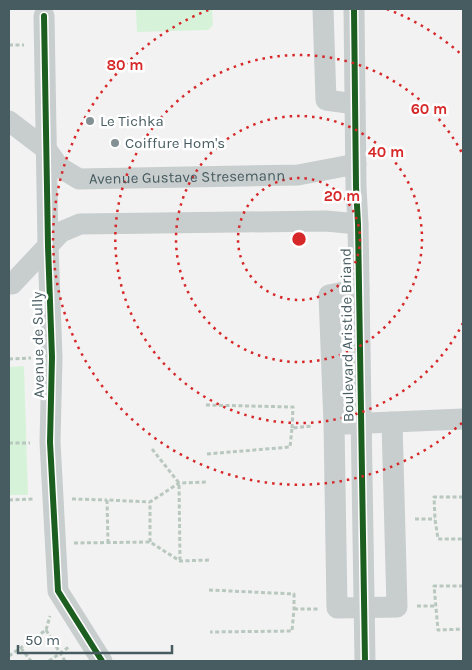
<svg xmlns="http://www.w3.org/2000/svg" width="472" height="670" font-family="Karla,sans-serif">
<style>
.green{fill:#d6f3d9}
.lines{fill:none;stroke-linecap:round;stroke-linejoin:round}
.path{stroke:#b8c8bf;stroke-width:3;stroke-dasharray:4 2.5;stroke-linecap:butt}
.minor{stroke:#c8cdce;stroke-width:21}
.cycleway-casing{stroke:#fff;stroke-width:9}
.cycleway{stroke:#1b5e20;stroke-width:6}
.ring{fill:none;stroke:#d62828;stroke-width:2.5;stroke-dasharray:2.5 5}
.poi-dot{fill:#839094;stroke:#fff;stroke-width:2}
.labels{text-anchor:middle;stroke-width:5;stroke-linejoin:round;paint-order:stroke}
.poi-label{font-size:15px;fill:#475c61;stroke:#fff;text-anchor:start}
.street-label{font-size:15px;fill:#475c61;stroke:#fff}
.centre{fill:#d62828;stroke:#fff;stroke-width:2.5}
.ring-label{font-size:15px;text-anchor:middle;font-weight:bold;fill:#d62828;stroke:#fff;stroke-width:5;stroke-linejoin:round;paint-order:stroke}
</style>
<rect width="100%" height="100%" fill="#f3f2f2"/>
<path class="green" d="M 136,9 L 212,9 L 213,25 L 208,30 L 137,32 Z
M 24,366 L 28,495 L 9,495 L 9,367 Z"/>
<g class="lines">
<path class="path" d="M 9,45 L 24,45
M 9,359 L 31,358
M 206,405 L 293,407 L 292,428
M 9,443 L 30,443
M 152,449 L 179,483 L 180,560
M 207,454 L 290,447 L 292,428 L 313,426
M 463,497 L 434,497 L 435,519 L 438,539 L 463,539
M 72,499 L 107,500
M 9,500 L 33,499
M 415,519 L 435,519
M 150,542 L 150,502 L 179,483 L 207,482
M 74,543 L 150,542 L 180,561 L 209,560
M 108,543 L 107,500 L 150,502
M 463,586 L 434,586 L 438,630 L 463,629
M 209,590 L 294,594 L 294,609 L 292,631 L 210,632
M 417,606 L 436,606
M 294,609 L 318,609
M 46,630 L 65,661
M 21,648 L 31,661
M 9,656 L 46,630 L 50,616
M 49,661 L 69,647"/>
<g class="minor">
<path d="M 323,9 L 326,100 L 355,104"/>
<path d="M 354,9 L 356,187 L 358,224 L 365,661"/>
<path d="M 44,16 L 48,246 L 52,357 L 50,442 L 58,591 L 102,661"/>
<path id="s1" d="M 9,121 L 47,150 L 59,167 L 79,179 L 298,175 L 356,164"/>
<path d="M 9,284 L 12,284 L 61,232 L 80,224 L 326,221 L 358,224"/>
<path d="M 359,289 L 329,295 L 334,424 L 337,608 L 397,607 L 392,422"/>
<path d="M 346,424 L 463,419"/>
</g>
<defs>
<path id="cycleway" d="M 354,9 L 356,187 L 358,224 L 365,661
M 44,16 L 48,246 L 52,357 L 50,442 L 58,591 L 102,661"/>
</defs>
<use href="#cycleway" class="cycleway-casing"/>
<use href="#cycleway" class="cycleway"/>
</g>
<g class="ring">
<circle cx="299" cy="239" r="61"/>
<circle cx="299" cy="239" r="123"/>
<path d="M463 323A184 184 0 1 1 463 155"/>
<path d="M462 423A246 246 0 1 1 211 9M387 9A246 246 0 0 1 462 55"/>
</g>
<g class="poi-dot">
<circle cx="90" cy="121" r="5"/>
<circle cx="115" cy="143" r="5"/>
</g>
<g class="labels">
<g class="poi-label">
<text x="100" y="126">Le Tichka</text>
<text x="125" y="148">Coiffure Hom's</text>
</g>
<g class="street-label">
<text dy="5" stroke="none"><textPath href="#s1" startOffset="200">Avenue Gustave Stresemann</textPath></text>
<text transform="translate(347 335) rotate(-91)" y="5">Boulevard Aristide Briand</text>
<text transform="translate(38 345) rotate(-91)" y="5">Avenue de Sully</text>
</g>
</g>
<circle cx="299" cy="239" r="8" class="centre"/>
<g class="ring-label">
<text x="125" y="70">80 m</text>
<text x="429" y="114">60 m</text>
<text x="386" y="157">40 m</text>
<text x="342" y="201">20 m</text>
</g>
<rect width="472" height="670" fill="none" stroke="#475c61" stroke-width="20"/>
<path d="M18 645v8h154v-8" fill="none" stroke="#475c61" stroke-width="2.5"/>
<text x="25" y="645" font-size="15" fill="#475c61" stroke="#ffffff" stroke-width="4" paint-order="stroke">50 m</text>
</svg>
